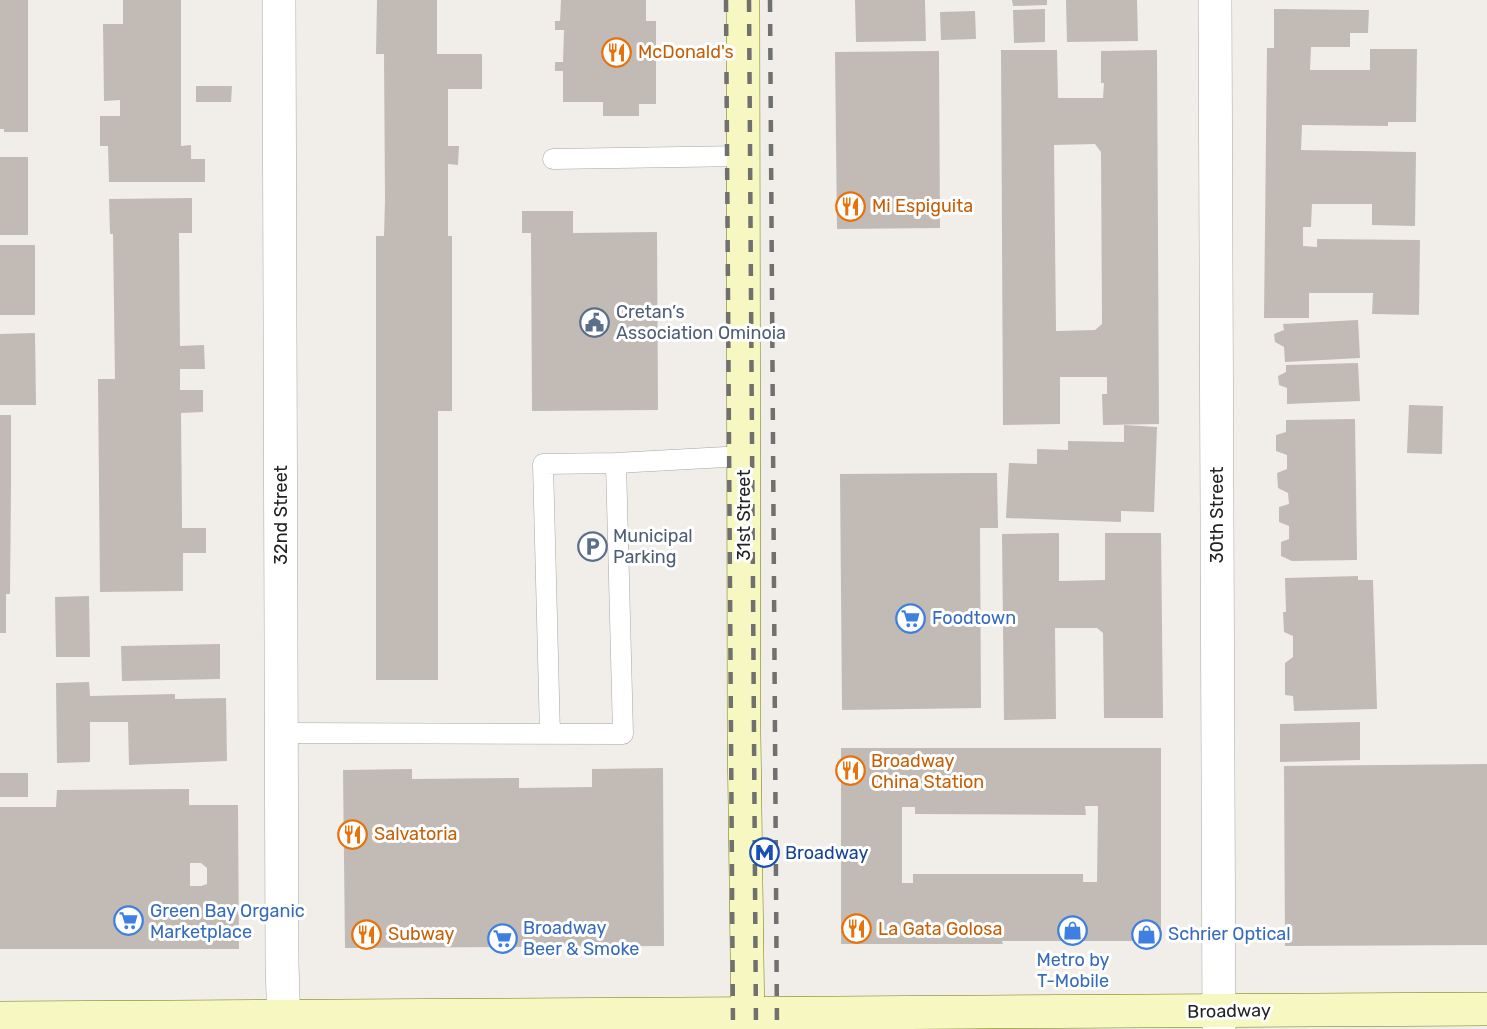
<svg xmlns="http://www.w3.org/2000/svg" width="1487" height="1029" font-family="Rubik,sans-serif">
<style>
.building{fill:#c2bab5;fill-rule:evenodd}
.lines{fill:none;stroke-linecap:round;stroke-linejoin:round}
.lane-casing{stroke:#a6a6a6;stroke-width:21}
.street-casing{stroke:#a6a6a6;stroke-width:34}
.secondary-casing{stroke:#70780a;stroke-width:34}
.lane{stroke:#fff;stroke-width:20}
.street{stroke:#fff;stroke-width:33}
.secondary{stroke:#f7f8c1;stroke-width:33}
.rail{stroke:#707070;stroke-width:4.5;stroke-dasharray:12 12;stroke-linecap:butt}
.labels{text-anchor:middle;stroke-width:6;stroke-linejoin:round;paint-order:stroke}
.food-label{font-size:18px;fill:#c56008;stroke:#fff;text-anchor:start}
.service-label{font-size:18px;fill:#4e5e75;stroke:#fff;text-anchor:start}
.street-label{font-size:18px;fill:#222;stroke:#fff}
.shop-label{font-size:18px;fill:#366cbe;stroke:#fff;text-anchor:start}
.transit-label{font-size:18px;fill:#164399;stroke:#fff;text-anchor:start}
</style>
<rect width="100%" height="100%" fill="#f1eee9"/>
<path class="building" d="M 0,0 L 28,0 L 28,132 L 4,132 L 4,129 L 0,129 Z
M 123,0 L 181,0 L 181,146 L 191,145 L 191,159 L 205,159 L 205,182 L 109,182 L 108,146 L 100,146 L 100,116 L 120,116 L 120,100 L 104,101 L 103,24 L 123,24 Z
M 377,0 L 437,0 L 437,54 L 482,54 L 482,89 L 448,89 L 448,146 L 459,146 L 458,165 L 448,164 L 448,236 L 452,236 L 452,411 L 438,411 L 438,680 L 376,680 L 376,236 L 384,236 L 385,200 L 384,54 L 376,54 Z
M 561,0 L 646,0 L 646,21 L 656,21 L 656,104 L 639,104 L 639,116 L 603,116 L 603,102 L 563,102 L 563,71 L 555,71 L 555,62 L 563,62 L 564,30 L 555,30 L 555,21 L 560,21 Z
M 855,0 L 925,0 L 926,41 L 856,42 Z
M 1012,0 L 1047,0 L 1047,5 L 1013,6 Z
M 1066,0 L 1137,0 L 1138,41 L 1067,42 Z
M 1045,9 L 1045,42 L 1014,43 L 1013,10 Z
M 1274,9 L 1369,10 L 1368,33 L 1350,33 L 1350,47 L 1311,47 L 1310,70 L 1370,70 L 1370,49 L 1417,49 L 1416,122 L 1388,122 L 1388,126 L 1302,125 L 1301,150 L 1416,152 L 1415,226 L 1372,225 L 1372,204 L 1312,204 L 1311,227 L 1303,227 L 1303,246 L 1317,247 L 1317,239 L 1420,240 L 1419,315 L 1372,314 L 1373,293 L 1309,293 L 1309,318 L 1264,318 L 1267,48 L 1274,48 Z
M 975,11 L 976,39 L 941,40 L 940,12 Z
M 1001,50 L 1057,50 L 1058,98 L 1103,98 L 1104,83 L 1101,83 L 1101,51 L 1157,50 L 1159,424 L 1103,425 L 1102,394 L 1107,394 L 1107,377 L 1060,377 L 1060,424 L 1003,425 ZM 1095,144 L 1101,152 L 1102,324 L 1095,330 L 1056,331 L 1054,145 Z
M 939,51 L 940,228 L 837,229 L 835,52 Z
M 196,86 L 232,86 L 231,102 L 196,102 Z
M 0,157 L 28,157 L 28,235 L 0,235 Z
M 192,198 L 192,233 L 179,233 L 180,346 L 204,345 L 205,369 L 180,369 L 180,390 L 203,390 L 203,412 L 181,413 L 182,519 L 182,528 L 206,528 L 206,553 L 183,553 L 183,591 L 100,592 L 98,379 L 115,379 L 113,234 L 110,234 L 109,199 Z
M 522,211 L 573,211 L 573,233 L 657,232 L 658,410 L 532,411 L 531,233 L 522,233 Z
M 0,245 L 35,245 L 35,315 L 0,315 Z
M 1358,320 L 1360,358 L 1285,362 L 1284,347 L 1275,342 L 1274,334 L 1284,330 L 1283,324 Z
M 35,333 L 36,405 L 0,405 L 0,334 Z
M 1358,363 L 1360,401 L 1287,404 L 1287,388 L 1279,385 L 1278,376 L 1286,372 L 1286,365 Z
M 1409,405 L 1443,406 L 1442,454 L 1407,453 Z
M 0,415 L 11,415 L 11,487 L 10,594 L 6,594 L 6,633 L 0,633 Z
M 1355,419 L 1357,560 L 1292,561 L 1281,556 L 1281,542 L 1289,539 L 1289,526 L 1279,522 L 1279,507 L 1289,504 L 1288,493 L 1278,488 L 1277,473 L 1287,469 L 1287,455 L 1276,451 L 1276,435 L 1286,432 L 1286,420 Z
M 1124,425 L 1157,427 L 1154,512 L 1121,511 L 1121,522 L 1006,518 L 1009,463 L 1037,464 L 1037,449 L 1068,450 L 1068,441 L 1124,442 Z
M 979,473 L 997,473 L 998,528 L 980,528 L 981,708 L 842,710 L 840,474 Z
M 1059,533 L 1059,581 L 1105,580 L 1105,533 L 1161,533 L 1163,718 L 1104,718 L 1103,633 L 1097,628 L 1055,628 L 1056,719 L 1004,720 L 1002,534 Z
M 1358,576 L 1358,580 L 1373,580 L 1377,709 L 1294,711 L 1293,696 L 1285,695 L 1285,663 L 1293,657 L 1293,636 L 1284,632 L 1283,612 L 1286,612 L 1285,578 Z
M 89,596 L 90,657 L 56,657 L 55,597 Z
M 220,644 L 220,679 L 122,681 L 121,646 Z
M 89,682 L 90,696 L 175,694 L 175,699 L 226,698 L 227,761 L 129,765 L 128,722 L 90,722 L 90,762 L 57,763 L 56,683 Z
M 1360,722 L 1360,760 L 1280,762 L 1280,724 Z
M 841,748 L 1161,748 L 1161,941 L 1002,941 L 1003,944 L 841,944 ZM 1085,806 L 1098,806 L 1097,882 L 1083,882 L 1083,874 L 913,874 L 913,883 L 902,883 L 902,807 L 915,807 L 915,814 L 1086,815 Z
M 1487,764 L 1487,945 L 1285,946 L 1284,766 Z
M 663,768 L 664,946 L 345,948 L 343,770 L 412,769 L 412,779 L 519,778 L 519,788 L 592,787 L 592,769 Z
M 0,773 L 28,773 L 28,797 L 0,797 Z
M 189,789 L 189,805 L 238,805 L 239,949 L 0,949 L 0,807 L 56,807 L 57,790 ZM 190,863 L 201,863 L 207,868 L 207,884 L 201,886 L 190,886 Z"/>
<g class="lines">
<defs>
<path id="lane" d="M 553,159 L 744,156
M 616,463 L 744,456
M 282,733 L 623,734 L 616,463 L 543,464 L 550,734"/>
<path id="street" d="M 279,0 L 282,963 L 284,1029
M 1215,0 L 1219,1029"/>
<path id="secondary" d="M 743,0 L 744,734 L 748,1029
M 0,1018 L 1487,1009"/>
</defs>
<use href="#lane" class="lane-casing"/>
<use href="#street" class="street-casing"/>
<use href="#secondary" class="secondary-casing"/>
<use href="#lane" class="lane"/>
<use href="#street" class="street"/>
<use href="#secondary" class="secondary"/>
<path class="rail" d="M 726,0 L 733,1029
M 749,0 L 756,1029
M 770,0 L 777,1029"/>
</g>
<defs>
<symbol id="restaurant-ring" viewBox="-11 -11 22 22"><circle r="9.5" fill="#fff" stroke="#e8710a" stroke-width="1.5"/><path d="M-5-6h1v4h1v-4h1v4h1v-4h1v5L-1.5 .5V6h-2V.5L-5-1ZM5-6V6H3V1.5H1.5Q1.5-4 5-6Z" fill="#e8710a"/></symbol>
<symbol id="civic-ring" viewBox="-11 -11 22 22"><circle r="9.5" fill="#fff" stroke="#5c6f8a" stroke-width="1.5"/><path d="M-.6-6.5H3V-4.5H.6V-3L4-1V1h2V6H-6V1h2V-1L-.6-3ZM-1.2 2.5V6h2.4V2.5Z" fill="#5c6f8a"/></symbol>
<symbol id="parking-ring" viewBox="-11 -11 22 22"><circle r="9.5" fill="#fff" stroke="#5c6f8a" stroke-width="1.5"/><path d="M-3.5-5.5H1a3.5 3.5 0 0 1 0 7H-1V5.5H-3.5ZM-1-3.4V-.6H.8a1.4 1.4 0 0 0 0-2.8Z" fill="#5c6f8a"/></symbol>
<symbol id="supermarket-ring" viewBox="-11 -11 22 22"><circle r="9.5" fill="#fff" stroke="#3f7fe0" stroke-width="1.5"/><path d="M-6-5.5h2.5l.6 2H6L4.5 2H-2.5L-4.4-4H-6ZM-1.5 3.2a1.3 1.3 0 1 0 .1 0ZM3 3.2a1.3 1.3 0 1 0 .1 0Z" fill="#3f7fe0"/></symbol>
<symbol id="metro-ring" viewBox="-11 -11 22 22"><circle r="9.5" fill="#fff" stroke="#1a4fb4" stroke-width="1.5"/><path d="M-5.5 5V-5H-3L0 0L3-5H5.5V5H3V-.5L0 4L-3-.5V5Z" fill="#1a4fb4"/></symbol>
<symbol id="shop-ring" viewBox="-11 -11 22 22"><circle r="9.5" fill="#fff" stroke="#3f7fe0" stroke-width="1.5"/><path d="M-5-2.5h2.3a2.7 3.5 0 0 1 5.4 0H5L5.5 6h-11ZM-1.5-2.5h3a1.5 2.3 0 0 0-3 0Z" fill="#3f7fe0"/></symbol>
</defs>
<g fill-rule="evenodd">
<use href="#restaurant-ring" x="600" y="36" width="33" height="33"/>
<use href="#restaurant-ring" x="834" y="190" width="33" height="33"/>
<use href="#civic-ring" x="578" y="306" width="33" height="33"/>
<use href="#parking-ring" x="576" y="530" width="33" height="33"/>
<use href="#supermarket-ring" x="894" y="602" width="33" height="33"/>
<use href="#restaurant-ring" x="834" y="754" width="33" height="33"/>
<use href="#restaurant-ring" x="336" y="818" width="33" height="33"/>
<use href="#metro-ring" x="748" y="836" width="33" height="33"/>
<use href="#supermarket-ring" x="112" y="904" width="33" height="33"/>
<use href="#restaurant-ring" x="840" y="912" width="33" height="33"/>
<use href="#shop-ring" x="1056" y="914" width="33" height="33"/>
<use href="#restaurant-ring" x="350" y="918" width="33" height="33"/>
<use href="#shop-ring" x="1130" y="918" width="33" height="33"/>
<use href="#supermarket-ring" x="486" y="922" width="33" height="33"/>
</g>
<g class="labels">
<g class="food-label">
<text x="638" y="58">McDonald's</text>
<text x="872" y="212">Mi Espiguita</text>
<text x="871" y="767">Broadway<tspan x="871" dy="21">China Station</tspan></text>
<text x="374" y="840">Salvatoria</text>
<text x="878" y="935">La Gata Golosa</text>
<text x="388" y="940">Subway</text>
</g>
<g class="service-label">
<text x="616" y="318">Cretan’s<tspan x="616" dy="21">Association Ominoia</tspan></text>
<text x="613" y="542">Municipal<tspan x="613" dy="21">Parking</tspan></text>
</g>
<g class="street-label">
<text transform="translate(281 515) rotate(-90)" y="6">32nd Street</text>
<text transform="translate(744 515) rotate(-90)" y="6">31st Street</text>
<text transform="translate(1217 515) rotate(-90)" y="6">30th Street</text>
<text transform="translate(1229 1011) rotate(-1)" y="6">Broadway</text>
</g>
<g class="shop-label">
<text x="932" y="624">Foodtown</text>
<text x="150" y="917">Green Bay Organic<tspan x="150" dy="21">Marketplace</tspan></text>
<text x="523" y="934">Broadway<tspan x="523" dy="21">Beer &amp; Smoke</tspan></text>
<text x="1168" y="940">Schrier Optical</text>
<text x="1073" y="966" text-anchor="middle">Metro by<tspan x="1073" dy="21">T-Mobile</tspan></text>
</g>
<g class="transit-label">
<text x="785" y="859">Broadway</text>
</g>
</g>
</svg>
